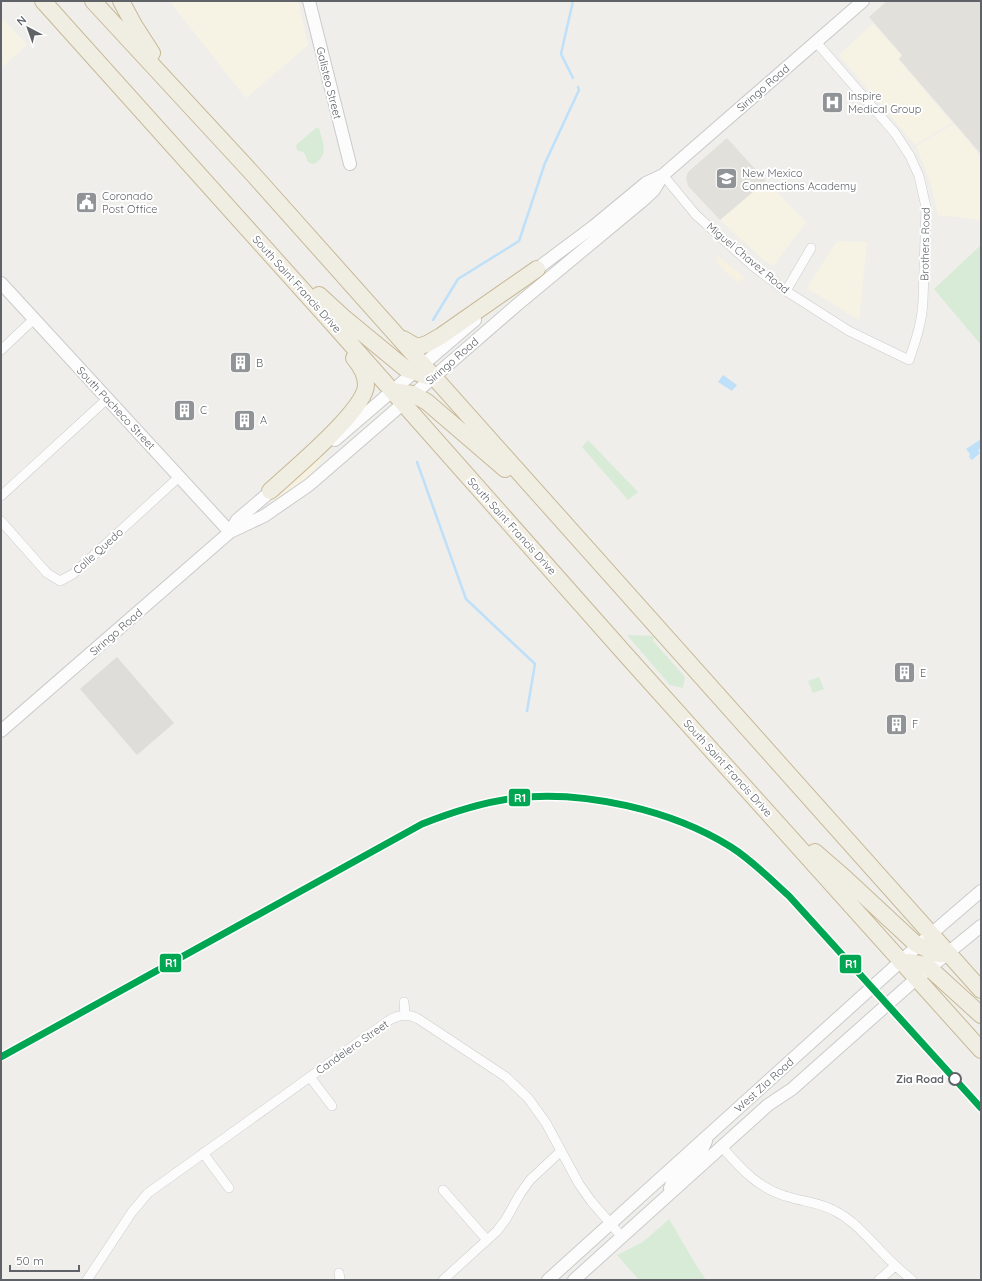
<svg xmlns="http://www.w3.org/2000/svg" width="982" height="1281" font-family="Quicksand,sans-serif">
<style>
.commercial{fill:#f7f3e4}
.industrial{fill:#dfddda}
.education{fill:#e2e0da}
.green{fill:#d8ebd6}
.sand{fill:#f6f1e1}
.water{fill:#bfe0f9}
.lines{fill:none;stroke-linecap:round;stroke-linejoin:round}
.stream{stroke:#bfe0f9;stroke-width:2.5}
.street-casing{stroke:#cbcccc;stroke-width:10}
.secondary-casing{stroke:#cacacb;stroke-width:14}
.highway-casing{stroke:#c8b996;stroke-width:18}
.street{stroke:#fdfcfc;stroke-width:9}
.secondary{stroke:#fdfcfc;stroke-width:12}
.highway{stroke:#f0ede3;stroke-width:16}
.rail-1-casing{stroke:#fff;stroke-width:10}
.rail-1{stroke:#00a651;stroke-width:7}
.stop-dot{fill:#fff;stroke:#5f6368;stroke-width:2}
.labels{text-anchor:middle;stroke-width:4;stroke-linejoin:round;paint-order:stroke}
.street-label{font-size:11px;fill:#5f6368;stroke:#fff}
.poi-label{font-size:11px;fill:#5f6368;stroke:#fff;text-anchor:start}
.stop-label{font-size:11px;font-weight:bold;fill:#5f6368;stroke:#fff;text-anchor:end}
.line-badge{stroke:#fff;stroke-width:1.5}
.badge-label{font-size:11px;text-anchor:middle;font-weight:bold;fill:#fff}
</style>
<rect width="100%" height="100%" fill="#efeeea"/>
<path class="commercial" d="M 178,1 L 298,1 L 308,45 L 246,98 L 171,3 Z
M 1,17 L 27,45 L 1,68 Z
M 873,24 L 902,56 L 898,59 L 952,123 L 915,145 L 839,55 Z
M 954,124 L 981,157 L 981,220 L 938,215 L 930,181 L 916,146 Z
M 766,181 L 806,222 L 773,266 L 765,261 L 720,220 Z
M 837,241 L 867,242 L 859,320 L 807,288 Z"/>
<path class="industrial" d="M 117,657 L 174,723 L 137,755 L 80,689 Z"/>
<path class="education" d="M 887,1 L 981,1 L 981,154 L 899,59 L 902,55 L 869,17 Z
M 727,138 L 766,181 L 720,220 L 688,186 L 686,178 L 688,172 Z"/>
<path class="green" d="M 316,128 L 319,128 C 322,140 329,153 317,162 C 314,165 311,164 308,162 C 305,155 306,151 298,151 L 296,147 L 297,144 Z
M 981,245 L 981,345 L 934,289 Z
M 588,440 L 638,492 L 628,500 L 582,447 Z
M 627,635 L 654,636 L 653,641 L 685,677 L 683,688 L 670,685 Z
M 819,677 L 824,689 L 813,693 L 808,681 Z
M 669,1219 L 696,1265 L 706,1280 L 639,1280 L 617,1255 L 643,1242 Z"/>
<path class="sand" d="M 717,255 L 745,278 L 738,282 C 729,275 720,269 716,258 Z
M 321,455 L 323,458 L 305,481 L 286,494 L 273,501 L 273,498 Z"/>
<path class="water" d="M 723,375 L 737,385 L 732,391 L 718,382 Z
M 981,439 L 981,448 L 978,450 L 980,453 L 972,460 L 969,457 L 970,454 L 966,449 Z"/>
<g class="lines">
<path class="stream" d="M 573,1 L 561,54 L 573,78
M 433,320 L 458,279 L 519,241 L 545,163 L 579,90 L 578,87
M 417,462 L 466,599 L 535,664 L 527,711"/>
<defs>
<path id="street" d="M 663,175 L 696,215 L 754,267 L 786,291 L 849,331 L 909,360 C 916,340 922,322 923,301 L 926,207 L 919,176 L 910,156 L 895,133 L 816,42
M 786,291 L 811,248
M 1,350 L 34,319
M 1,496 L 107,399
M 1,521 L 47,573 L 60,581 L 73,574 L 179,477
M 404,1002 L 405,1015
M 310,1077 L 332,1106
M 722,1147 C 741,1169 760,1190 789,1197 C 805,1202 821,1203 835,1211 C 853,1220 865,1235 879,1249 C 889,1260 900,1270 912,1280
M 203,1153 L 229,1188
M 443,1190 L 487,1240
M 339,1273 L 340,1280
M 87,1280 L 132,1212 L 148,1193 L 388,1021 C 399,1014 409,1013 420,1020 L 506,1077 L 528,1098 L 546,1123 L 579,1184 L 591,1201 L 622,1237
M 443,1280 L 497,1231 L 506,1219 L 520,1194 L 530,1180 L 561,1151
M 879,1280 L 895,1266"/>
<path id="secondary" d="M 309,1 L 350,164
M 530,274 L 594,226 L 646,183 L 663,175 L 863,1
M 1,283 L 230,532
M 335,440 L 475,320
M 230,532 L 237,520 L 277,486
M 1,731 L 230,532 L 264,516 L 309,485 L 518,304 L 641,202 L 654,190 L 663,175
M 670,1188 L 674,1179 L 700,1154 L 706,1141
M 548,1280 L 931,934 L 981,891
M 574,1280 L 768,1105 L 792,1089 L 917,978 L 981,926"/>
<path id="highway" d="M 43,1 L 333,324 L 626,655 L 981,1050
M 93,1 L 252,173 L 981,990
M 121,1 L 134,25 L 152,53
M 319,295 L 343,317 L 406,369 L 429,377 L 433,376
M 403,339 L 417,347 L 427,344 L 441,336 L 537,269
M 392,391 L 413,394 L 427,402 L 505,469
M 270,491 C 290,472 365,411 366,385 C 366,375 360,365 354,358
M 815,852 L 845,878 L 916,944 L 938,954 L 948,954
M 901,962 L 908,962 L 926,965 L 981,1015"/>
</defs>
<use href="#street" class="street-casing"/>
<use href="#secondary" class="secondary-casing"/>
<use href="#highway" class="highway-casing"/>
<use href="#street" class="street"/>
<use href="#secondary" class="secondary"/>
<use href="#highway" class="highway"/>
<defs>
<path id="rail-1" d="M 1,1057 L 422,824 C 452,812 483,802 515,798 C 584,790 672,810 731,847 C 753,861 770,879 789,896 L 981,1108"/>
</defs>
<use href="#rail-1" class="rail-1-casing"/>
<use href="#rail-1" class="rail-1"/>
</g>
<defs>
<symbol id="hospital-square" viewBox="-11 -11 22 22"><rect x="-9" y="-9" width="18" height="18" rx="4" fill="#919496" stroke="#fff"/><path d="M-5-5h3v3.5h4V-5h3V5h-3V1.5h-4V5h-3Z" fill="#fff"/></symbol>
<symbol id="school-square" viewBox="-11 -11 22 22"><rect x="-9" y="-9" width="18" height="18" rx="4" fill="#919496" stroke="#fff"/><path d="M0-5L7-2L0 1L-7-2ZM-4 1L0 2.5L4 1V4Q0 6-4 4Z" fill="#fff"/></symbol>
<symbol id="civic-square" viewBox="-11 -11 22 22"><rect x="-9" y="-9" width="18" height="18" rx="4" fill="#919496" stroke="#fff"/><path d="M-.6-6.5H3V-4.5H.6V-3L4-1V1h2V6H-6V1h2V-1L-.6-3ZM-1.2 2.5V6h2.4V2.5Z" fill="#fff"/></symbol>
<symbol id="building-square" viewBox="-11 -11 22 22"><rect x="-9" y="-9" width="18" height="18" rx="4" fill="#919496" stroke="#fff"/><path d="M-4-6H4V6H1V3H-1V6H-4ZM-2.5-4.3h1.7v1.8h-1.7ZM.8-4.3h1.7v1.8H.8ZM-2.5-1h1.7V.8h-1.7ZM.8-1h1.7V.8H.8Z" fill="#fff"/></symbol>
</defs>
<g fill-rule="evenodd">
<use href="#hospital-square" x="820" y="90" width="25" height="25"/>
<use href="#school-square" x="714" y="166" width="25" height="25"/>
<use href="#civic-square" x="74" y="190" width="25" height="25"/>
<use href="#building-square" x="228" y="350" width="25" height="25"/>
<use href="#building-square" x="172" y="398" width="25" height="25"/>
<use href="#building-square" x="232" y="408" width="25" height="25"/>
<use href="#building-square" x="892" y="660" width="25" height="25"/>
<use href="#building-square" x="884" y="712" width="25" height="25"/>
</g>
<circle class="stop-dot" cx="955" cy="1079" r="6"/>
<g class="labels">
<g class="street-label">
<text transform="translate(329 83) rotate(76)" y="4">Galisteo Street</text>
<text transform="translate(763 88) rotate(-41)" y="4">Siringo Road</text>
<text transform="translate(925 244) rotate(-89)" y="4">Brothers Road</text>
<text transform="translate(748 258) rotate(40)" y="4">Miguel Chavez Road</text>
<text transform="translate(297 284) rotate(48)" y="4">South Saint Francis Drive</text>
<text transform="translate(452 361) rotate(-41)" y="4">Siringo Road</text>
<text transform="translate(116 408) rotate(47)" y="4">South Pacheco Street</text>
<text transform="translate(512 526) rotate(48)" y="4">South Saint Francis Drive</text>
<text transform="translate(98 551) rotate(-42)" y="4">Calle Quedo</text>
<text transform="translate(116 632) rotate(-41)" y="4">Siringo Road</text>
<text transform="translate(728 768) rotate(48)" y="4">South Saint Francis Drive</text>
<text transform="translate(352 1047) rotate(-35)" y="4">Candelero Street</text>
<text transform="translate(764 1085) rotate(-42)" y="4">West Zia Road</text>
</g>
<g class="poi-label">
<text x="848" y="100">Inspire<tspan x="848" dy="13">Medical Group</tspan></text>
<text x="742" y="177">New Mexico<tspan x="742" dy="13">Connections Academy</tspan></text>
<text x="102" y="200">Coronado<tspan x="102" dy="13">Post Office</tspan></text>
<text x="256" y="367">B</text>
<text x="200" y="414">C</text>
<text x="260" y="424">A</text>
<text x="920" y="677">E</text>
<text x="912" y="728">F</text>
</g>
<g class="stop-label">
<text x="944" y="1083">Zia Road</text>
</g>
</g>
<g class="line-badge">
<rect x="508" y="788" width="23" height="19" rx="4" fill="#00a651"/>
<rect x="159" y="953" width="23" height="20" rx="4" fill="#00a651"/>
<rect x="839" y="954" width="23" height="20" rx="4" fill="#00a651"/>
</g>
<g class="badge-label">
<text x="520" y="802">R1</text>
<text x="171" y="967">R1</text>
<text x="851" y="968">R1</text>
</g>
<rect width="982" height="1281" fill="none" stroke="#5f6368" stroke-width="4"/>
<g transform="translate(28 28) rotate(319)" stroke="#ffffff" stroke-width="3" paint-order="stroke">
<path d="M0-3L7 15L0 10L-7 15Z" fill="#5f6368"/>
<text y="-6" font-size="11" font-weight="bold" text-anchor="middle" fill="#5f6368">N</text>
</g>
<path d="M10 1265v6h69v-6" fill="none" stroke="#5f6368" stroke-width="2"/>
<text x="16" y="1265" font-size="12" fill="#5f6368" stroke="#ffffff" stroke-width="3" paint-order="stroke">50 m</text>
</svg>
